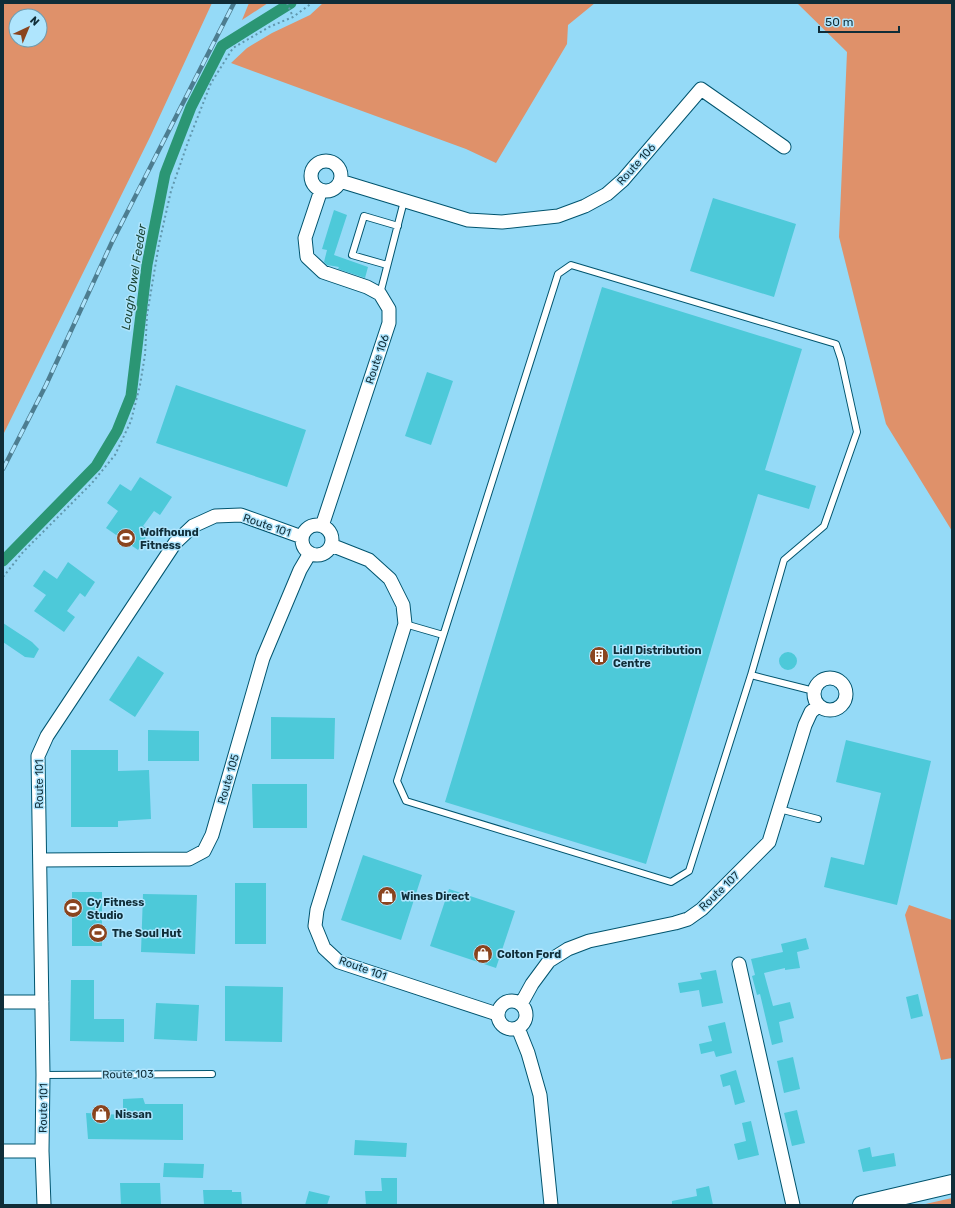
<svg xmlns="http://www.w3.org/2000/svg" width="955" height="1208" font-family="Rubik,sans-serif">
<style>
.green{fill:#df916a;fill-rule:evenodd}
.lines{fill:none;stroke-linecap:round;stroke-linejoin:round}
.canal{stroke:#2b9674;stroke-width:11}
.building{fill:#4dc9d9}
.service-casing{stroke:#01546e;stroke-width:8}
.minor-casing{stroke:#01546e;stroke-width:15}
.secondary-casing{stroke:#01546e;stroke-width:20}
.path{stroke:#6197ad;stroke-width:2;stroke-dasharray:2 3;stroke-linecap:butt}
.service{stroke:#fff;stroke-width:6}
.minor{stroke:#fff;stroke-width:13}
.secondary{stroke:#fff;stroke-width:18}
.rail-casing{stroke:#4d7d90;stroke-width:4.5}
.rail{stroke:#afe5fd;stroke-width:3;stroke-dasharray:9;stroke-linecap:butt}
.labels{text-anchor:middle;stroke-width:3;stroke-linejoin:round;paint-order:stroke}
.street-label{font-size:11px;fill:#102d38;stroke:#afe5fd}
.poi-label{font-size:11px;font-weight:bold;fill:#102d38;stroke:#afe5fd;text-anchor:start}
.water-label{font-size:12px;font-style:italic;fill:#1b4637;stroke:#afe5fd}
</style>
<rect width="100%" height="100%" fill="#95daf7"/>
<path class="green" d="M 3,3 L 212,3 L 151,135 L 3,435 ZM 16,16 L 40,16 L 40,40 L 16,40 Z
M 249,3 L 268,3 L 242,20 Z
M 323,3 L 595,3 L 568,25 L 567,44 L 496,163 L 466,149 L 231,63 L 247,48 L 272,33 L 310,15 Z
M 797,3 L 952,3 L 952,531 L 886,424 L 839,237 L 847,52 Z
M 909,905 L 952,920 L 952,1058 L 941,1060 L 905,915 Z
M 952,1198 L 952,1205 L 921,1205 Z"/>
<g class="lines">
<path class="canal" d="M 3,561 L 96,466 L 117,431 L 131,396 L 147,265 L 165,174 L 191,107 L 222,46 L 291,3"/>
</g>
<path class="building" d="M 713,198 L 796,224 L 774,297 L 690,271 Z
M 334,210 L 347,215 L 334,255 L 368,267 L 365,278 L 338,269 L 339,267 L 327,265 L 324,262 L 327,250 L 322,249 Z
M 602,287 L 802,349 L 765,470 L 816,486 L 809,509 L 758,494 L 646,864 L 445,802 Z
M 427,372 L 453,381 L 431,445 L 405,436 Z
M 176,385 L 306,430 L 287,487 L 156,443 Z
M 140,477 L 172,497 L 160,515 L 154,511 L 143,526 L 150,531 L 138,550 L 106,528 L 118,511 L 107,503 L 120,484 L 131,491 Z
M 68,562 L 95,582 L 85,597 L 80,593 L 67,611 L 75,617 L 64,632 L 34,611 L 46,595 L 33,586 L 44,570 L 57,579 Z
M 3,623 L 32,642 L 39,649 L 34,658 L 25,657 L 3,642 Z
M779 661a9 9 0 1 1 18 0a9 9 0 1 1-18 0Z
M 138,656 L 164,673 L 135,717 L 109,700 Z
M 271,717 L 335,718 L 334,759 L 271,759 Z
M 148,730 L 199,731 L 199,761 L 148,761 Z
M 846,740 L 931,761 L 897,905 L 824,887 L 831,857 L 864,865 L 881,793 L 836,782 Z
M 71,750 L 118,750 L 118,771 L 149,770 L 151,819 L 118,821 L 118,827 L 71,827 Z
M 252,784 L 307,784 L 307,828 L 253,828 Z
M 363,855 L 422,875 L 401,940 L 341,920 Z
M 235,883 L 266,883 L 266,944 L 235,944 Z
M 449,889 L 515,911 L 496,968 L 430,946 Z
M 72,892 L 102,892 L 102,946 L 72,946 Z
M 143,894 L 197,895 L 195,954 L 141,952 Z
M 806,938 L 809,949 L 797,952 L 800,968 L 785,970 L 785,968 L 764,973 L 773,1006 L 790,1002 L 794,1018 L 779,1022 L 783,1042 L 772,1045 L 760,994 L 757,995 L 752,976 L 755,975 L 751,959 L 783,952 L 781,944 Z
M 716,970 L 723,1003 L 702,1007 L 699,990 L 680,993 L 678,983 L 702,979 L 700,973 Z
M 71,980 L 94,980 L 94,1019 L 124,1019 L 124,1042 L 70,1041 Z
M 225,986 L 283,987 L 282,1042 L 225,1041 Z
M 918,994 L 923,1016 L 911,1019 L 906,997 Z
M 156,1003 L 199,1005 L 197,1041 L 154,1039 Z
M 725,1022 L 732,1053 L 716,1057 L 714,1051 L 701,1054 L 699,1044 L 712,1041 L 708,1026 Z
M 793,1057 L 800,1089 L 784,1093 L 777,1061 Z
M 736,1070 L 745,1102 L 735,1105 L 730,1085 L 723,1087 L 720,1075 Z
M 143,1098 L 145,1104 L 183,1104 L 183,1140 L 88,1139 L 86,1113 L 123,1115 L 123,1099 Z
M 797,1110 L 805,1143 L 792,1146 L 784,1113 Z
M 751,1121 L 759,1155 L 738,1160 L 734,1144 L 746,1141 L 742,1123 Z
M 355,1140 L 407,1143 L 406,1157 L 354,1155 Z
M 870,1147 L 872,1157 L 894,1153 L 896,1166 L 863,1172 L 858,1150 Z
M 164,1163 L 204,1164 L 203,1178 L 163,1177 Z
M 381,1178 L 397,1178 L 397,1205 L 366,1205 L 365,1191 L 382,1191 Z
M 120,1183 L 160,1183 L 161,1205 L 121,1205 Z
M 709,1186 L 713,1205 L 672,1205 L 672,1201 L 697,1196 L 696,1189 Z
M 203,1190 L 232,1190 L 232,1192 L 241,1192 L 242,1205 L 204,1205 Z
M 309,1191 L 330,1196 L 327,1205 L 305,1205 Z"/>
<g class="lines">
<defs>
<path id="service" d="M 387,265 L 352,255 L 364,216 L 398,226
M 380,294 L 404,201
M 405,624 L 443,635
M 751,675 L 784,560 L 824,526 L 857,432 L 841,359 L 836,344 L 571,265 L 558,274 L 397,781 L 406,801 L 671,882 L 689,871 L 751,675 L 814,691
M 779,809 L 818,819
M 43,1075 L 212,1074"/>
<path id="minor" d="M311 176a15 15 0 1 1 30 0a15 15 0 1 1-30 0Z
M 340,181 L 468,220 L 502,222 L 558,216 L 585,206 L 607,194 L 623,180 L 701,89 L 784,147
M 321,190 L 305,238 L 307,257 L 323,272 L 367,287 L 380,294 L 389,309 L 389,323 L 322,526
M302 540a15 15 0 1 1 30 0a15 15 0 1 1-30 0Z
M 331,545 L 369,560 L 390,579 L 403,605 L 405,624 L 317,910 L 315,926 L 324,948 L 339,962 L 497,1014
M814 694a16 16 0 1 1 32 0a16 16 0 1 1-32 0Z
M 40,860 L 189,859 L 204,851 L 212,835 L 263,658 L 300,570 L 310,553
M 739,964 L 793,1205
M498 1015a14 14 0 1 1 28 0a14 14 0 1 1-28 0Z
M 3,1002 L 42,1002
M 521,1004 L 532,984 L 549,961 L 568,949 L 589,941 L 675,923 L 688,919 L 702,909 L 769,842 L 805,725 L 811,712 L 818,706
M 518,1028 L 528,1053 L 540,1095 L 551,1205
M 3,1151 L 42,1151
M 44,1205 L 42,1151 L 43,1075 L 38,756 L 47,736 L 175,543 L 193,526 L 215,516 L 241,515 L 302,537"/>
<path id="secondary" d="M 862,1205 L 952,1184"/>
</defs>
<use href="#service" class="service-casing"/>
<use href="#minor" class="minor-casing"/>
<use href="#secondary" class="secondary-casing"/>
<path class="path" d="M 287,3 L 293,17
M 3,577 L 23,552 L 92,483 L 115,455 L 131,421 L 140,385 L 145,355 L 147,315 L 159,244 L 171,191 L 188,142 L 211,83 L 233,48 L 269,27 L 293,17 L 312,3"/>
<use href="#service" class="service"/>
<use href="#minor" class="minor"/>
<use href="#secondary" class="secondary"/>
<defs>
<path id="rail" d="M 3,469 L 46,385 L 112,242 L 234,3"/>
</defs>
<use href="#rail" class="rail-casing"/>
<use href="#rail" class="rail"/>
</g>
<defs>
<symbol id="stadium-disc" viewBox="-11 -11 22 22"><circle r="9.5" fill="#8a441e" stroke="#afe5fd"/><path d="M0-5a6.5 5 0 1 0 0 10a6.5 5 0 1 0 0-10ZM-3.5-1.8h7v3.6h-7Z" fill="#fff"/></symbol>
<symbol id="building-disc" viewBox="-11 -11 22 22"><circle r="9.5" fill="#8a441e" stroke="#afe5fd"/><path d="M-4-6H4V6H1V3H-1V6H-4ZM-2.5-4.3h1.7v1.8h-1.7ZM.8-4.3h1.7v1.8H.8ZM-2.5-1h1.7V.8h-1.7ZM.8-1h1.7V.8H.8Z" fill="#fff"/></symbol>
<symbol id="shop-disc" viewBox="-11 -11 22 22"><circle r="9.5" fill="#8a441e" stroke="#afe5fd"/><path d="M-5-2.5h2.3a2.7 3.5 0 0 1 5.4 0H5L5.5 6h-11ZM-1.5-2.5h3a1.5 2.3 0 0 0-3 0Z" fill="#fff"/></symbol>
</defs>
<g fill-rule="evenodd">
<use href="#stadium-disc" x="115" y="527" width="22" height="22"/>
<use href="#building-disc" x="588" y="645" width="22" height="22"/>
<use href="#shop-disc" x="376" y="885" width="22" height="22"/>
<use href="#stadium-disc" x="62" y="897" width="22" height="22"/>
<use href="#stadium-disc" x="87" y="922" width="22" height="22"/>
<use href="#shop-disc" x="472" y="943" width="22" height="22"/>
<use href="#shop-disc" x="90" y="1103" width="22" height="22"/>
</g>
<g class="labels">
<g class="street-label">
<text transform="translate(636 164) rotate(-48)" y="4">Route 106</text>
<text transform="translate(377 359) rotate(-71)" y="4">Route 106</text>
<text transform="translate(267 525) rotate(19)" y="4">Route 101</text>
<text transform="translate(228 779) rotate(-74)" y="4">Route 105</text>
<text transform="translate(39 784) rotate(-90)" y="4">Route 101</text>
<text transform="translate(719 891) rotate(-44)" y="4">Route 107</text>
<text transform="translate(363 968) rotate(20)" y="4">Route 101</text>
<text transform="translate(128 1074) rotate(-1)" y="4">Route 103</text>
<text transform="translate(43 1108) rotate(-89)" y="4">Route 101</text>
</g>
<g class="poi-label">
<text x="140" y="536">Wolfhound<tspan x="140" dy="13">Fitness</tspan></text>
<text x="613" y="654">Lidl Distribution<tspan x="613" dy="13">Centre</tspan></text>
<text x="401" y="900">Wines Direct</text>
<text x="87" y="906">Cy Fitness<tspan x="87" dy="13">Studio</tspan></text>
<text x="112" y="937">The Soul Hut</text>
<text x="497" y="958">Colton Ford</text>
<text x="115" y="1118">Nissan</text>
</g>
<g class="water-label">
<text transform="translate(134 277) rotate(-81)" y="4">Lough Owel Feeder</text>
</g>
</g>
<rect width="955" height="1208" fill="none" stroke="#102d38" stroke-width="8"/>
<g transform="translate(28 28) rotate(44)"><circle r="19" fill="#afe5fd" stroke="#6f9bae"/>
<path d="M0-3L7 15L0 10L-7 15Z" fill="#8a441e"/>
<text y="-6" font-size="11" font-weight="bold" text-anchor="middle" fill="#102d38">N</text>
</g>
<path d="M819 26v6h80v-6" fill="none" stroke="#102d38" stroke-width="2"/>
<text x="825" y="26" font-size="12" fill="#102d38" stroke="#afe5fd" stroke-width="3" paint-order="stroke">50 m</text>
</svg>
